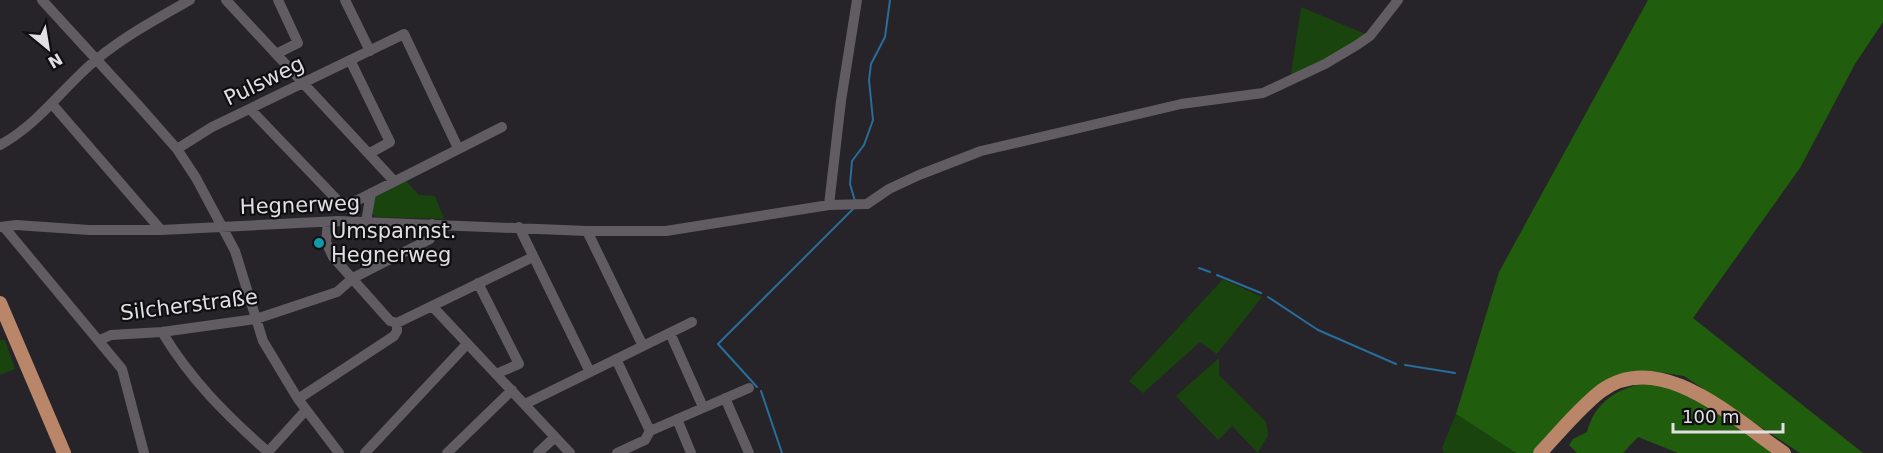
<svg xmlns="http://www.w3.org/2000/svg" width="1883" height="453" font-family="'DejaVu Sans',sans-serif">
<style>
.green{fill:#19440e}
.forest{fill:#205d0d}
.lines{fill:none;stroke-linecap:round;stroke-linejoin:round}
.stream{stroke:#286d9b;stroke-width:2}
.minor{stroke:#605c62;stroke-width:10}
.major{stroke:#b9866a;stroke-width:14}
.culture-dot{fill:#0f9aa8;stroke:#0f0e10;stroke-width:2}
.labels{text-anchor:middle;stroke-width:4.5;stroke-linejoin:round;paint-order:stroke}
.street-label{font-size:21px;fill:#e1dfe2;stroke:#0f0e10}
.poi-label{font-size:21px;fill:#e1dfe2;stroke:#0f0e10;text-anchor:start}
</style>
<rect width="100%" height="100%" fill="#262428"/>
<path class="green" d="M 1301,7 L 1370,36 L 1290,81 Z
M 406,181 L 419,195 L 435,196 L 444,219 L 375,217 L 372,212 L 374,198 Z
M 1223,279 L 1262,297 L 1217,354 L 1200,342 L 1143,393 L 1129,381 Z
M 0,340 L 5,340 L 15,369 L 0,375 Z
M 1219,358 L 1219,375 L 1266,422 L 1268,435 L 1258,453 L 1232,426 L 1218,440 L 1176,396 Z
M 1456,414 L 1516,453 L 1444,453 L 1442,448 Z"/>
<path class="forest" d="M 1648,0 L 1883,0 L 1883,22 L 1855,64 L 1800,168 L 1693,318 L 1863,453 L 1800,453 L 1684,376 L 1652,371 L 1629,380 L 1579,410 L 1540,453 L 1516,453 L 1456,414 L 1499,272 Z
M 1648,383 C 1695,387 1737,427 1774,453 L 1678,453 L 1638,437 L 1623,453 L 1577,453 L 1569,445 L 1573,439 L 1587,432 C 1595,401 1619,387 1648,383 Z"/>
<g class="lines">
<path class="stream" d="M 855,201 L 850,184 L 852,161 L 864,145 L 873,120 L 869,80 L 871,64 L 885,37 L 890,0
M 1199,268 L 1210,272
M 1217,275 L 1261,293
M 1268,297 L 1318,330 L 1396,364
M 1405,365 L 1455,373
M 757,387 L 718,344 L 853,209
M 761,391 L 782,453"/>
<path class="minor" d="M 42,0 L 139,106 L 177,149 L 196,178 L 235,251 L 263,341 L 298,399 L 339,453
M 226,0 L 394,181
M 345,0 L 370,51
M 278,53 L 298,43 L 278,0
M 350,60 L 390,142 L 370,153
M 52,104 L 161,230
M 250,109 L 342,205 L 358,200 L 502,127
M 0,145 C 39,124 63,87 97,59 C 125,36 158,18 190,0
M 177,149 L 212,127 L 404,34 L 458,148
M 829,205 L 841,101 L 857,0
M 328,222 L 326,242 L 333,257 L 390,321 L 397,323 L 533,257
M 366,222 L 371,193
M 0,227 L 16,225 L 89,230 L 161,230 L 338,221 L 587,231 L 666,231 L 829,205 L 867,204 L 889,189 L 919,175 L 981,151 L 1181,104 L 1263,93 L 1325,64 L 1357,45 L 1370,36 L 1398,0
M 4,227 L 122,369 L 144,453
M 519,227 L 590,372
M 587,231 L 643,346
M 478,283 L 519,364 L 496,374
M 433,307 L 570,453
M 162,332 C 190,379 226,415 268,452
M 670,333 L 703,407
M 100,340 L 111,335 L 162,332 L 256,319 L 337,292 L 353,278 L 430,239 L 432,224
M 616,359 L 650,431
M 725,398 L 749,453
M 298,399 L 394,336 L 397,331 L 397,323
M 525,404 L 692,322
M 677,419 L 691,453
M 267,453 L 306,410
M 365,453 L 467,344
M 447,453 L 512,390
M 538,453 L 555,437
M 617,453 L 645,440 L 650,431 L 749,388"/>
<path class="major" d="M 0,303 L 64,453
M 1540,453 C 1560,432 1578,409 1601,391 C 1661,347 1736,421 1784,453"/>
</g>
<circle class="culture-dot" cx="319" cy="243" r="6"/>
<g class="labels">
<g class="street-label">
<text transform="translate(264 81) rotate(-26)" y="7">Pulsweg</text>
<text transform="translate(300 205) rotate(-2)" y="7">Hegnerweg</text>
<text transform="translate(189 305) rotate(-7)" y="7">Silcherstraße</text>
</g>
<g class="poi-label">
<text x="331" y="238">Umspannst.<tspan x="331" dy="24">Hegnerweg</tspan></text>
</g>
</g>
<g transform="translate(48 48) rotate(150)" stroke="#0f0e10" stroke-width="4.5" paint-order="stroke">
<path d="M0-4.5L10 22L0 15L-10 22Z" fill="#e1dfe2"/>
<text y="-9" font-size="16" font-weight="bold" text-anchor="middle" fill="#e1dfe2">N</text>
</g>
<path d="M1673 423v9h110v-9" fill="none" stroke="#e1dfe2" stroke-width="3"/>
<text x="1682" y="423" font-size="18" fill="#e1dfe2" stroke="#0f0e10" stroke-width="4.5" paint-order="stroke">100 m</text>
</svg>
